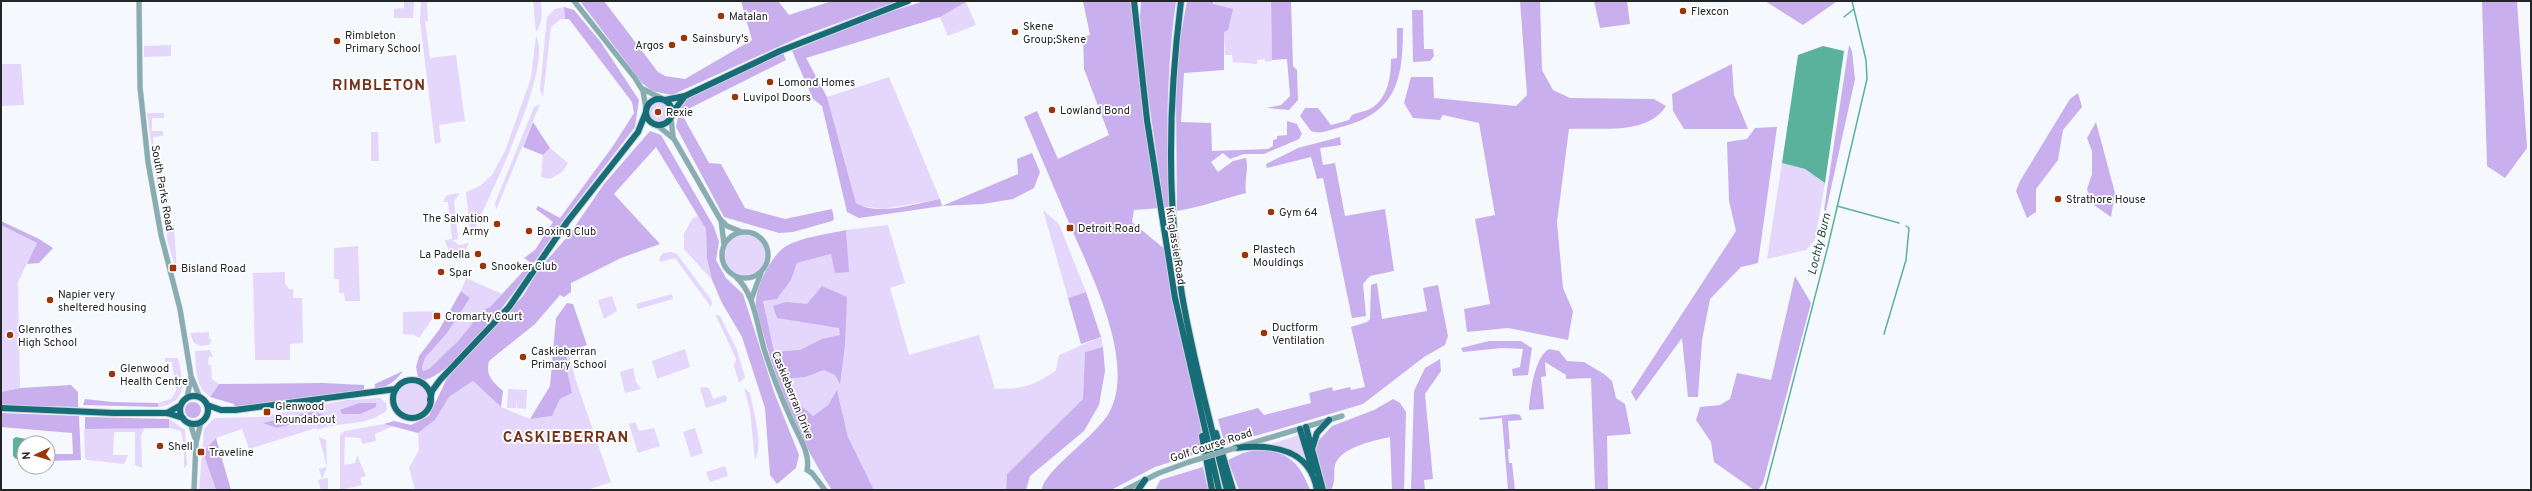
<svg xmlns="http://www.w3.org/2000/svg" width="2532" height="491" font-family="Overpass,sans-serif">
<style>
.green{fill:#e5d6fc}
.forest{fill:#c9afed}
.water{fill:#5ab29d}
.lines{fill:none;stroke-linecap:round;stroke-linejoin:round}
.stream{stroke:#5ab29d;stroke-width:1.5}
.minor-casing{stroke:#cfd3d6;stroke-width:6}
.major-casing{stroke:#cfd3d6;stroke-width:8}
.minor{stroke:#87acb2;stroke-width:5}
.major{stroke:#166c77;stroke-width:6}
.minor-bridge-casing{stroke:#cfd3d6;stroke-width:6;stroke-linecap:butt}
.minor-bridge{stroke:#87acb2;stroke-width:5}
.poi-dot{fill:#9a340a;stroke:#fff;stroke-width:1.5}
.labels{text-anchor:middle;stroke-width:3.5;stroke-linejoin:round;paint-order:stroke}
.poi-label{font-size:11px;fill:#242527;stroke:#fff;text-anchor:start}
.street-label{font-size:11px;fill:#242527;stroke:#fff}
.water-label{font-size:12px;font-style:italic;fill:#234b41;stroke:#fff}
.district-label{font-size:15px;font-weight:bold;letter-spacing:1px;fill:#75331c;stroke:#fff}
</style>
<rect width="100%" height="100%" fill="#f5f9fd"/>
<path class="green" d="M 404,1 L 414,1 L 413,18 L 394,18 L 394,9 L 404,8 Z
M 421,1 L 431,1 L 427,3 L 428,21 L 425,21 L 430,58 L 456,55 L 465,121 L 439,125 L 441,142 L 435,144 L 420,21 Z
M 533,1 L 541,2 C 542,12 543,23 536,32 Z
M 1213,1 L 1271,1 L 1272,61 L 1265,62 L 1265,59 L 1257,60 L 1257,64 L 1233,62 L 1232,55 L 1225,55 L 1224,32 Z
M 966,2 L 976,25 L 948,36 L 940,17 Z
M 564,7 L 565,19 L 561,19 L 551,27 L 543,97 L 540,90 L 547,17 L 555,9 Z
M 536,36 C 554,69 486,201 471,238 L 466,192 L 480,186 L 492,175 L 505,151 L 531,78 Z
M 171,45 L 171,56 L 144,57 L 144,46 Z
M 1,64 L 21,64 L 24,105 L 1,106 Z
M 889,77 L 940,199 L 883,209 L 861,206 L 856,203 L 827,97 Z
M649 111a10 10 0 1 1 20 0a10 10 0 1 1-20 0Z
M 540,104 L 496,210 L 495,203 L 534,107 Z
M 147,113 L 164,113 L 164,118 L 152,118 L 152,131 L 163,131 L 163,136 L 153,137 L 154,149 L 158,149 L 161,190 L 158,191 Z
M 371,132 L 378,132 L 379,161 L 371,161 Z
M 550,148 L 568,163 L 562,172 L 550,179 L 541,177 L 543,155 Z
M 1782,163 L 1805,169 L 1825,183 L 1815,240 L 1806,250 L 1767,259 Z
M 460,193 L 454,201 L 458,239 L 452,240 L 459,245 L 469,243 L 462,258 C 453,254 447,251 445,240 L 452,239 L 448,202 L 443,202 L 447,195 Z
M 1043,210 L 1059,224 L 1086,292 L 1068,298 Z
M 698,216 L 706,229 L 707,259 L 712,280 L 684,249 L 684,234 L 692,219 Z
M 1,225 L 37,243 L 18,282 L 20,388 L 1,392 Z
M 174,225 L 177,274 L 167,239 L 167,227 Z
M 888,225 L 905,283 L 890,288 L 909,355 L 979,335 L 995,389 C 1021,389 1035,386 1056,370 L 1059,355 L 1101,337 L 1103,347 L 1085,352 L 1083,399 L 1007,474 L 1006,490 L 874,490 L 848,437 L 837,390 L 828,405 L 813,416 L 786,391 L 773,352 L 763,300 L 777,299 L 791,280 L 797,263 L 831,254 L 848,272 L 846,230 Z
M725 255a20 20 0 1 1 40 0a20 20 0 1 1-40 0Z
M 358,246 L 360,301 L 345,301 L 344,293 L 339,293 L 339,279 L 334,279 L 334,248 Z
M 671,252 L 677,254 L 712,301 L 711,307 L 675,258 L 660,262 L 659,258 L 663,253 Z
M 285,272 L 285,284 L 289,289 L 293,289 L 293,298 L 302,298 L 303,343 L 290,344 L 290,360 L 255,360 L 253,273 Z
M 466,278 L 502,294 L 490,307 L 483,310 L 459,340 L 429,369 L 423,371 L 422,367 L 425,358 L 447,333 L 470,298 L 461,291 Z
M 672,294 L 673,299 L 638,309 L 636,304 Z
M 612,296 L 617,311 L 604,319 L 598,300 Z
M 438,311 L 419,338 L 414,335 L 403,334 L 403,312 Z
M 715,314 L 720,316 L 737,350 L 745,377 L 739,383 L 734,366 L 736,359 Z
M 209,332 L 209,339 L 212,340 L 209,345 L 200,346 L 194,343 L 190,333 Z
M 685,349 L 690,367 L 657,379 L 652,361 Z
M 210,350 L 213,357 L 209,356 L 208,364 L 211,365 L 212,379 L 219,384 L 210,397 C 195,387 196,367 195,351 Z
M 568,351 L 576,381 L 611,482 L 587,490 L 415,490 L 409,468 L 419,450 L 418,433 L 435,420 L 449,397 L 473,381 L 501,407 L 530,419 L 552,416 L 560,399 L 572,393 L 567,370 Z
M 165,358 L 178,358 C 183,381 189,403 158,407 L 158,403 L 171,399 L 176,391 L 172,362 L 165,362 Z
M 633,368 L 636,382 L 641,389 L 625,393 L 620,372 Z
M397 399a15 15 0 1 1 30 0a15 15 0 1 1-30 0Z
M 703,387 L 709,388 L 713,399 L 726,395 L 727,401 L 706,408 L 700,388 Z
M 744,388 L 750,393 C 753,410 764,446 755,460 L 750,411 Z
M 508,389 L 527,390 L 526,409 L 517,408 L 517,397 L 516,408 L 507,408 Z
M 380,398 L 386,403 L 387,410 C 368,427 339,421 317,430 L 316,428 L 249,449 L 242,429 L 216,438 L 203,452 L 216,490 L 199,490 L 204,429 L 214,418 L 260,417 L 347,400 Z
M 169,419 L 185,430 L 187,465 L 184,468 L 184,446 L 181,431 L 169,428 Z
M 635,422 L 639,431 L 654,428 L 660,446 L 638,453 L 629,424 Z
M 384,424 L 393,426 L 375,434 L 376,441 L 363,444 L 360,438 L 345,437 L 344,465 L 355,463 L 357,455 L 366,476 L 360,478 L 362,485 L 340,490 L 340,435 L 345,431 Z
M 144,428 L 141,436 L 142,468 L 135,465 L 135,432 L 114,432 L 113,455 L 128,455 L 124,464 L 87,460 L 85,458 L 84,429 Z
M 695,428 L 703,453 L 691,457 L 683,432 Z
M 1299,435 L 1307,463 L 1292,451 L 1271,444 Z
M 319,437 L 326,440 L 327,467 L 322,479 L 328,478 L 328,490 L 321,490 L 318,480 L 322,479 L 319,469 L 327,467 Z
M 725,466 L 728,476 L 710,482 L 706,472 Z"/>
<path class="forest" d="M 580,1 L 604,1 L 658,72 L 665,76 L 685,79 L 752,40 L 741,1 L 778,1 L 789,15 L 832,1 L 898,1 L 802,36 L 672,95 L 652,91 L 642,83 Z
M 924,1 L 966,2 L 940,17 L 806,58 L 827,97 L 856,203 C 879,217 916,203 940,199 L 942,206 L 1018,174 L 1017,159 L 1032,153 L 1040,172 L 1034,188 L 1013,199 L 983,204 L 942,206 L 859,218 L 847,212 L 822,106 L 813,99 L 792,51 L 874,17 Z
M 1083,1 L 1134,1 L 1160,208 L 1134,210 L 1132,222 L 1167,251 L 1205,451 L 1155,467 L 1111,490 L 1042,490 C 1043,471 1098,435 1110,411 C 1136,360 1089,270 1069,223 C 1054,188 1039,152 1024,117 L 1037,111 L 1058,159 L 1109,135 L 1084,69 L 1083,37 L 1090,35 Z
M 1141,1 L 1176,1 C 1165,79 1166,158 1171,237 L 1169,241 L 1146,81 L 1140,17 Z
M 1187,1 L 1213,1 L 1213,4 L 1233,9 L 1228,30 L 1224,32 L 1224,70 L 1184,73 L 1181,122 L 1211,123 L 1212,151 L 1268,149 L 1273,146 L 1273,140 L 1277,139 L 1277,136 L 1287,135 L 1287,121 L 1297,124 L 1302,134 L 1299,139 L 1264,154 L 1244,154 L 1230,159 L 1223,153 L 1211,162 L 1218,172 L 1233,161 L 1246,158 C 1249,170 1244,180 1246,193 C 1223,199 1201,207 1177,211 L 1176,94 L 1180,39 Z
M 1271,1 L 1291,1 L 1293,66 L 1297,70 L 1298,100 L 1289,110 L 1266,108 L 1281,105 L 1290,96 L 1287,59 L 1272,60 Z
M 1520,1 L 1540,1 L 1542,70 L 1553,90 L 1570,98 L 1654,99 L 1666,106 C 1647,136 1600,127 1569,129 L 1557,222 L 1563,288 L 1573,311 L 1568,340 L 1508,328 L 1467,332 L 1464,309 L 1490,304 L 1475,219 L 1495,215 L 1479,123 L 1443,115 L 1440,120 L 1413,118 L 1404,103 L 1411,77 L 1433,77 L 1434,98 L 1516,106 L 1527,95 Z
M 1594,1 L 1627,1 L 1630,24 L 1600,28 Z
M 1765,1 L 1835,1 L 1836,2 L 1803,25 Z
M 2482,1 L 2517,1 L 2527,148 L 2505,178 L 2487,166 Z
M 564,7 L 574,10 L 600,41 L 639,100 L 635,127 L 564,219 L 533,264 L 524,258 L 535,250 L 553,222 L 536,209 L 538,206 L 560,218 L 613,146 L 634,113 L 632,102 L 569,19 L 565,19 Z
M 1412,10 L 1423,10 L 1424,49 L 1433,49 L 1434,56 L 1430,61 L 1413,62 Z
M 1397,28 L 1403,28 C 1403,79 1397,113 1341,127 C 1333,129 1320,135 1311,131 L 1300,116 L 1305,108 L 1318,108 L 1331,125 L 1349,120 L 1352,115 C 1358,112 1364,112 1370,109 C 1388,99 1391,77 1391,59 L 1397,58 Z
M 1849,45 L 1852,51 L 1855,79 L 1826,211 L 1824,210 Z
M 783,53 L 786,60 L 684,111 L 684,118 L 709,163 L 721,164 L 745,208 L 785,219 L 832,209 L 834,219 L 832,221 L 793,232 L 779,233 L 724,217 L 676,127 L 680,106 L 687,99 Z
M 1732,64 L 1734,95 L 1748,129 L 1684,129 L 1673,111 L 1672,94 Z
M 2078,93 L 2082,107 L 2063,130 L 2058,160 L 2036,189 L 2036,212 L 2027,218 L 2016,191 L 2020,181 L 2070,99 Z
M 533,122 L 550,148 L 543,155 L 523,147 Z
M 2096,122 L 2115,193 L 2111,217 L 2091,203 L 2087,189 L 2092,174 L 2092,151 L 2087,138 Z
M 1777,127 L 1758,263 L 1741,267 L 1710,299 L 1702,340 L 1698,397 L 1688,397 L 1682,338 L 1636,401 L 1631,392 L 1736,231 L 1729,201 L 1727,142 L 1747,139 L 1755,128 Z
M 650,131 L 661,135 L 714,227 L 719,242 L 716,260 L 726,278 L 743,294 L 774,392 L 799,455 L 796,468 L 777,484 L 770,475 L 765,408 L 742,337 L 722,303 L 712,280 L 707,259 L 706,229 L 656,147 L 614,194 L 660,244 L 621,258 L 571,283 L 571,292 L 564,297 L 560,295 L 535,324 L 489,361 C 485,375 493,382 503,391 L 501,407 L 473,381 L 449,397 L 435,420 L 418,433 L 384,424 L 394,421 L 411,425 L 429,416 L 448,376 L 523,296 L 539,269 L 569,235 L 604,184 Z
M 1340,137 L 1341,145 L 1320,148 L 1323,165 L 1335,163 L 1345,216 L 1385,209 L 1394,271 L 1370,276 L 1363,284 L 1366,316 L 1352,318 L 1323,178 L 1317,179 L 1311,157 L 1267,168 L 1266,164 L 1298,148 Z
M 1,221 L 39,239 L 53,248 L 39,263 L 27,264 L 37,243 L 1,225 Z
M 846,230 L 849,272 L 835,273 L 831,254 L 797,263 L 791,280 L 777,299 L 763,301 L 774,352 L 800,350 L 822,339 L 840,335 L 839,328 L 777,318 L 773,306 L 786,302 L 807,304 L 822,286 L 847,297 L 845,345 L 840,384 L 835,375 L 824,370 L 805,377 L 781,379 L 786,392 L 813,416 L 828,405 L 837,390 L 848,437 L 874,490 L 832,490 C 800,442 777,385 762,329 C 760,321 755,310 756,302 C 756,286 769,262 780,251 C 792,238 829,234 846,230 Z
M 528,266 L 531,268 C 511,297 458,370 425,380 L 418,377 L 416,367 L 419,356 L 439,330 L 461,291 L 470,298 L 447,333 L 425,358 L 422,367 L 423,371 L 429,369 L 459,340 L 483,310 L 490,307 Z
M 1795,276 L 1811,303 L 1763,483 L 1758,490 L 1754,490 L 1714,462 L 1711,442 L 1696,420 L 1700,407 L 1720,405 L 1730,399 L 1737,373 L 1771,380 Z
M 1377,283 L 1382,319 L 1427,311 L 1423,288 L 1438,285 L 1448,336 L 1445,345 L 1424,357 L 1363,404 L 1225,445 L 1218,419 L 1258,408 L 1264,415 L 1311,403 L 1309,393 L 1332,387 L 1333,391 L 1350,387 L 1351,390 L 1365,387 L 1351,327 L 1367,322 L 1370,319 L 1371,285 Z
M 1086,292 L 1101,337 L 1081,344 L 1068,298 Z
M 567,303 L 573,304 L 587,345 L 567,352 L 567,370 L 572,393 L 560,399 L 552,416 L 530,419 L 550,386 L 556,318 Z
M 1489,341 L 1521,341 L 1532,348 L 1528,375 L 1513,376 L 1512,369 L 1520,367 L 1523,349 L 1502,348 L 1463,352 L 1461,348 Z
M 1103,347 L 1105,371 L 1099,405 L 1084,431 L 1030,476 L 1026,490 L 1006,490 L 1007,474 L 1083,399 L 1085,352 Z
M 1549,349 L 1559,351 L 1567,361 L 1584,362 L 1604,374 L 1612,381 L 1616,398 L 1625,404 L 1631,434 L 1607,436 L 1608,490 L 1595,490 L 1591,378 L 1566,379 L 1566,375 L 1545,362 L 1546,376 L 1541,377 L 1544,409 L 1529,410 C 1530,395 1534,357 1549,349 Z
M 1440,359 L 1441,371 L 1425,394 L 1433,479 L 1424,480 L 1425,490 L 1411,490 L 1414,391 L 1425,368 Z
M 403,371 C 395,382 389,386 375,389 L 375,384 Z
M 323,383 L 364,385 L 364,390 L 235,409 L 234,404 L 210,397 L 219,384 Z
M 71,385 L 78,392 L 78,407 L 1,405 L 1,392 L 20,388 Z
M 85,399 L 112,402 L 158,403 L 158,407 L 83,405 Z
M 1393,399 L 1400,403 L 1406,412 L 1404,490 L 1392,490 L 1390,437 C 1373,441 1341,447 1335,465 C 1333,474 1336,482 1331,490 L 1327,490 L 1316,450 L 1319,440 L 1332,426 L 1374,410 Z
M185 410a8 8 0 1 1 16 0a8 8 0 1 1-16 0Z
M 359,403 L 376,403 L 376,407 L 360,414 L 342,414 L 340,410 Z
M 311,412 L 325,415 L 277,428 L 263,423 Z
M 1,413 L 79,416 L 81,460 L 49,461 L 49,454 L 73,454 L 72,433 L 1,427 Z
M 1515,414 L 1520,415 L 1522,420 L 1508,421 L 1510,449 L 1508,449 L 1509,463 L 1512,463 L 1515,490 L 1508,490 L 1502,418 L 1480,420 L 1479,418 Z
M 85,417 L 169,419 L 169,428 L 85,429 Z
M 216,438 L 231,490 L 216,490 L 203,452 Z
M 1259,449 C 1289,452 1300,463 1310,490 L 1239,490 L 1228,460 L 1243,453 Z
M 1203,467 L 1208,490 L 1155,490 L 1160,480 Z"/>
<path class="water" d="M 1823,46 L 1844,51 L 1825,183 L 1805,169 L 1782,163 L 1798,55 Z
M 16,437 L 31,440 L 31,443 L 24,443 L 24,459 L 16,459 L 13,456 L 13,439 Z"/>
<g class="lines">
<path class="stream" d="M 1844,17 L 1854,9
M 1837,206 L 1899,223
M 1884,334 L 1906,260 L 1909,228 L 1906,226
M 1765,490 L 1828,246 L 1867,79 L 1866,60 L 1852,1"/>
<defs>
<path id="minor" d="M 139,1 L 140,87 L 148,162 L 161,235 L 180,309 L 191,376 L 200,398
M 574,1 L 635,78 L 643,91 L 646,108
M 643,89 L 663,99
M 671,119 L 673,136
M 657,125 L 674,139 L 720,219 L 727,226 L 742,232
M 721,220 L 724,244
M722 255a23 23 0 1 1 46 0a23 23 0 1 1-46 0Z
M 735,276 C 756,294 757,329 766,355 C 773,377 782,399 792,421 C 798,435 811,454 807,470 L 812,473 L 825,490
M 751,300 L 761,273
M 187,399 L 191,376
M 190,423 L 195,438
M 1242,446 L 1342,416
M 194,490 L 196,443 L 201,422
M 1125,490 L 1159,473 L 1189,462"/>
<path id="major" d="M 1134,1 L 1147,120 L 1175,298 L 1219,490
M 1181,1 C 1169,97 1166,199 1182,295 C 1193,360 1211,425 1227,490
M646 112a13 13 0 1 1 26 0a13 13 0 1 1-26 0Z
M 665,100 L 685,96 L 780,51 L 908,1
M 673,112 L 685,96
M393 399a19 19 0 1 1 38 0a19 19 0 1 1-38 0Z
M180 410a14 14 0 1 1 28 0a14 14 0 1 1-28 0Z
M 430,400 L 432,391 L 440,380 L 509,307 L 567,222 L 638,132 L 646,112
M 207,405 L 221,410 L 235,410 L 396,389
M 1,408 L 114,413 L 167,413 L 183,418
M 167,413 L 181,405
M 1306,427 L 1323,490
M 1300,429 L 1313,472
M 1216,433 L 1233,490
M 1202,436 L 1212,490
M 1235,448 C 1270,444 1310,447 1317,490
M 1312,449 L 1317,433 L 1329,420
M 1138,490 L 1145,480"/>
</defs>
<use href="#minor" class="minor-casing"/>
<use href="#major" class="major-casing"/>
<use href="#minor" class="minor"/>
<use href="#major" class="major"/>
<defs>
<path id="minor-bridge" d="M 1189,462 L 1235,448"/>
</defs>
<use href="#minor-bridge" class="minor-bridge-casing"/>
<use href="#minor-bridge" class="minor-bridge"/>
</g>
<g class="poi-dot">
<circle cx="1683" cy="11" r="4"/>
<circle cx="721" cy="16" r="4"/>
<circle cx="1015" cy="32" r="4"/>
<circle cx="684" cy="38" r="4"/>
<circle cx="337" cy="41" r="4"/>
<circle cx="672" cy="45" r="4"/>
<circle cx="770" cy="82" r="4"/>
<circle cx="735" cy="97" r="4"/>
<circle cx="1052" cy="110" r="4"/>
<circle cx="658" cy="112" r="4"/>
<circle cx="2058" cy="199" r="4"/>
<circle cx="1271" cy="212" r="4"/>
<circle cx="497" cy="224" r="4"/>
<rect x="1066" y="224" width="8" height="8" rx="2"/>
<circle cx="529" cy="231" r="4"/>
<circle cx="478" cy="254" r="4"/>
<circle cx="1245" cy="255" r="4"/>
<circle cx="483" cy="266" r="4"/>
<rect x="169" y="264" width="8" height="8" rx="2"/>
<circle cx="441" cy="272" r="4"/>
<circle cx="50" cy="300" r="4"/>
<rect x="433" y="312" width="8" height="8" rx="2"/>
<circle cx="1264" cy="333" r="4"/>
<circle cx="10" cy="335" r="4"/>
<circle cx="523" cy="357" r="4"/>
<circle cx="112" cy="374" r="4"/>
<rect x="263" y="408" width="8" height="8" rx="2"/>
<circle cx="160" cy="446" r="4"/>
<rect x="197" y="448" width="8" height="8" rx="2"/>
</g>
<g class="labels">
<g class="poi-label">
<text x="1691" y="15">Flexcon</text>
<text x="729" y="20">Matalan</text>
<text x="1023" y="30">Skene<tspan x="1023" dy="13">Group;Skene</tspan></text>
<text x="345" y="39">Rimbleton<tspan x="345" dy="13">Primary School</tspan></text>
<text x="692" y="42">Sainsbury's</text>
<text x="664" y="49" text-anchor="end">Argos</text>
<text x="778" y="86">Lomond Homes</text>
<text x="743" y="101">Luvipol Doors</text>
<text x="1060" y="114">Lowland Bond</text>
<text x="666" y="116">Rexie</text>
<text x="2066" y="203">Strathore House</text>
<text x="1279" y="216">Gym 64</text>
<text x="489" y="222" text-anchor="end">The Salvation<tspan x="489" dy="13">Army</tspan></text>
<text x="1078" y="232">Detroit Road</text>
<text x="537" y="235">Boxing Club</text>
<text x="1253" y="253">Plastech<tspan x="1253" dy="13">Mouldings</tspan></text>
<text x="470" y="258" text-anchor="end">La Padella</text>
<text x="491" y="270">Snooker Club</text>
<text x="181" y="272">Bisland Road</text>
<text x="449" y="276">Spar</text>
<text x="58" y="298">Napier very<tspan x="58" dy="13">sheltered housing</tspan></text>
<text x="445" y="320">Cromarty Court</text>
<text x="1272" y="331">Ductform<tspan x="1272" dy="13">Ventilation</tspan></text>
<text x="18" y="333">Glenrothes<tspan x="18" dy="13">High School</tspan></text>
<text x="531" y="355">Caskieberran<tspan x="531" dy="13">Primary School</tspan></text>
<text x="120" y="372">Glenwood<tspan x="120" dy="13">Health Centre</tspan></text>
<text x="275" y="410">Glenwood<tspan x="275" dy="13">Roundabout</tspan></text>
<text x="168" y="450">Shell</text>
<text x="209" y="456">Traveline</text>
</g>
<g class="street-label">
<text transform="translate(163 188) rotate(80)" y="4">South Parks Road</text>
<text transform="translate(1176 246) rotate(81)" y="4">Kinglassie Road</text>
<text transform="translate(793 395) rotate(68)" y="4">Caskieberran Drive</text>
<text transform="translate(1211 445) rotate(-18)" y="4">Golf Course Road</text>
</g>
<g class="water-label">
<text transform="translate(1819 244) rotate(-76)" y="4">Lochty Burn</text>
</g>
<g class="district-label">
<text x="379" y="90">RIMBLETON</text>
<text x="566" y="442">CASKIEBERRAN</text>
</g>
</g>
<rect width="2532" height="491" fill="none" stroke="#242527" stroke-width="4"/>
<g transform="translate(36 455) rotate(266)"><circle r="19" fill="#ffffff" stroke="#a7a8a9"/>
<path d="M0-3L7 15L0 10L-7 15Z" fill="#9a340a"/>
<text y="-6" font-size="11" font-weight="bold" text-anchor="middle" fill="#242527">N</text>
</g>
</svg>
